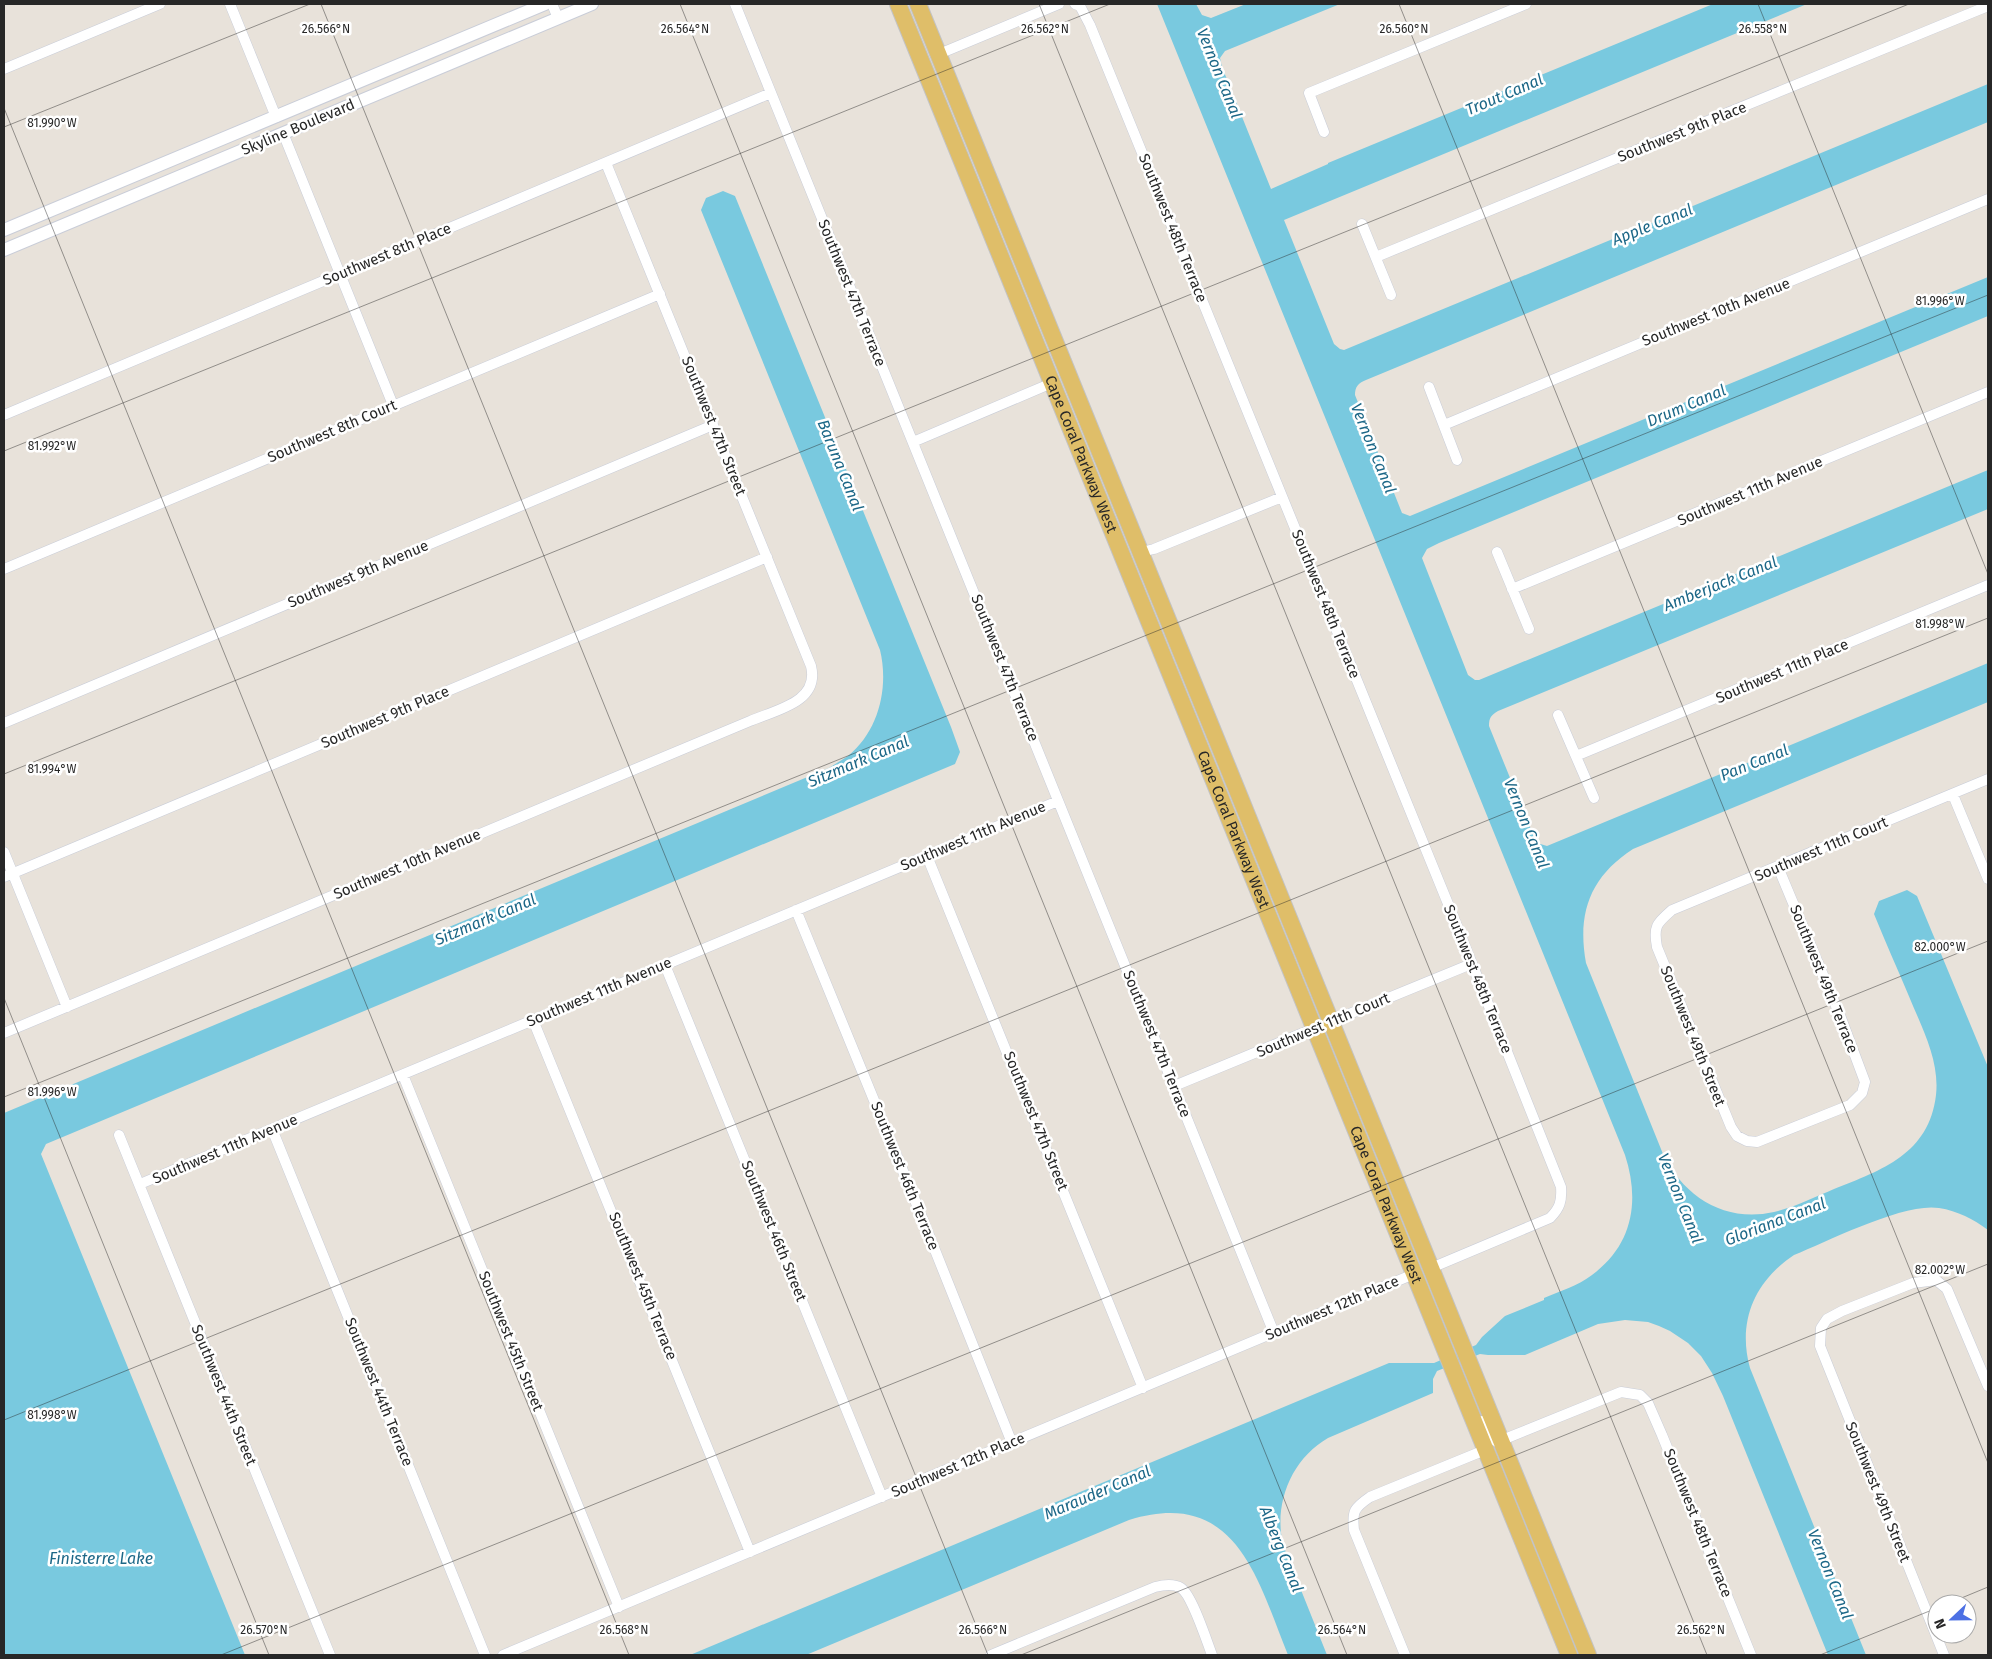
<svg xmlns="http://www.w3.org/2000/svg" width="1992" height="1659" font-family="'Fira Sans',sans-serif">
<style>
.water{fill:#79c9df}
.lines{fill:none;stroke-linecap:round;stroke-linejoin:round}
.minor-casing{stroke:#c9cdd8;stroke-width:11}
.tertiary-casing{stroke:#c9cdd8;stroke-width:14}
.primary-casing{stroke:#c3c3c3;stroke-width:18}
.minor{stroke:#fff;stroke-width:10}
.tertiary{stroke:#fff;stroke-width:12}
.primary{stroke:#dfbe69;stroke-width:16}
.ticks{fill:none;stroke:#272727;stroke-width:1;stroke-opacity:0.45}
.labels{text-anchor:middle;stroke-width:5;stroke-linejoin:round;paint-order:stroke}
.street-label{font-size:15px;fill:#272727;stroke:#fff}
.water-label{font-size:16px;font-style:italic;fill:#1c6787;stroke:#fff}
.ticks-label{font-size:12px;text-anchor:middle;fill:#272727;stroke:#fff;stroke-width:5;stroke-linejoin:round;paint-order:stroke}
</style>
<rect width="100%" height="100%" fill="#e8e2da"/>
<path class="water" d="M 1157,4 L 1196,4 L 1202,15 L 1211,18 L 1246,4 L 1340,4 L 1225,51 L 1220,58 L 1222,67 L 1271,189 L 1328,164 L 1328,163 L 1713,4 L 1807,4 L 1284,220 L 1334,344 L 1340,349 L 1344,350 L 1988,84 L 1988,122 L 1366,380 C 1358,383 1355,387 1355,395 L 1402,513 L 1410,516 L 1988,277 L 1988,316 L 1439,543 L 1427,549 L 1422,558 L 1468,675 L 1475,680 L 1479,680 L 1988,470 L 1988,509 L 1498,711 C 1491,715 1489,718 1489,726 L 1534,837 L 1537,843 L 1547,846 L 1988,663 L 1988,702 L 1633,849 C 1590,877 1577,913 1586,963 L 1663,1154 C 1684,1197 1725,1223 1774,1212 C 1795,1207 1815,1197 1834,1189 C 1882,1170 1929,1154 1936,1095 C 1940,1060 1921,1026 1908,994 C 1897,968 1885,941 1874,914 L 1879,901 L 1907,890 L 1917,896 L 1988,1067 L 1988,1230 C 1973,1219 1958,1211 1939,1208 C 1905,1202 1828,1241 1794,1255 C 1755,1281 1737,1321 1750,1368 L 1866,1655 L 1828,1655 L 1723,1396 L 1712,1373 L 1701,1356 L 1688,1343 L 1670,1331 L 1659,1326 L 1648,1322 L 1625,1320 L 1598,1324 L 1525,1355 L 1488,1355 L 1480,1354 L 1437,1371 L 1433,1379 L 1433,1393 L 1328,1438 C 1295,1457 1277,1495 1281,1533 C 1283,1549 1291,1565 1297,1580 C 1307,1605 1317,1630 1327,1655 L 1288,1655 C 1257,1578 1236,1487 1129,1520 L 806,1655 L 690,1655 L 1389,1363 L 1434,1363 L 1476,1345 L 1482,1337 L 1505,1316 L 1544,1300 L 1544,1298 C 1560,1291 1578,1286 1592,1275 C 1633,1245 1640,1201 1625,1155 Z
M 723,191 L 735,196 L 951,727 L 960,752 L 955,764 L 46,1144 L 41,1154 L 245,1655 L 4,1655 L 4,1113 L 829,768 C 835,764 842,760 848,756 C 879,731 889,687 880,650 L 701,210 L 706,198 Z"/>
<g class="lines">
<defs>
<path id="minor" d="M 230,4 L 276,117
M 552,4 L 558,18
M 735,4 L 1274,1333
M 1075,4 L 1080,6 L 1090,25 L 1453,916 L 1561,1187 C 1562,1201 1560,1208 1550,1218 L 1431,1268
M 939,54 L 1059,4
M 4,69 L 160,4
M 1324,132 L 1309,93 L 1526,4
M 283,133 L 393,405
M 1362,224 L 1391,295
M 1376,257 L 1988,6
M 1429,387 L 1457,460
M 4,415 L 771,93
M 1444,425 L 1988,199
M 913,442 L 1052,383
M 1141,552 L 1154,549 L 1282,497
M 1497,552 L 1529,629
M 4,569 L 660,294
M 1512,589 L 1988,392
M 1558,715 L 1594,798
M 4,723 L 713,425
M 1576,756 L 1988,585
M 1953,795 L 1988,879
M 4,852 L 67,1007
M 927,856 L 1143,1388
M 1778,867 L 1841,1018 L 1865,1082 L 1862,1093 L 1850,1105 L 1757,1142 L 1747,1141 L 1737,1136 L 1731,1127 L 1657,947 C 1653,926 1657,923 1672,910 L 1988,779
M 4,877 L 767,557
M 796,910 L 919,1210 L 1012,1443
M 665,965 L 882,1497
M 533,1020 L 750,1552
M 4,1033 L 750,721 C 776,710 820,702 811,666 L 606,163
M 403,1075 L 619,1607
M 1174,1086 L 1471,964
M 272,1129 L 485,1655
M 119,1135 L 330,1655
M 140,1184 L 1058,801
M 1482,1421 L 1489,1436 L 1497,1442 L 1621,1392 L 1640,1395 L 1648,1403 L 1662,1435 L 1751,1655
M 503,1655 L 1414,1274
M 991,1655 L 1155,1587 C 1163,1585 1173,1583 1181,1588 C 1192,1595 1207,1642 1212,1655
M 1405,1655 L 1354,1530 C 1352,1511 1354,1508 1370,1497 L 1485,1450
M 1944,1655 L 1820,1346 L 1821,1328 L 1827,1319 L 1842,1311 L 1913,1283 L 1936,1280 L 1947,1289 L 1988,1386"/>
<path id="tertiary" d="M 4,230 L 545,4
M 4,250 L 592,4"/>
<g id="primary">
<path id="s1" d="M 898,4 L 1569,1655"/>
<path d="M 918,4 L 1588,1655"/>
</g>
</defs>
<use href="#minor" class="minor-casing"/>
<use href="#tertiary" class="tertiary-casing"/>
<use href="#primary" class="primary-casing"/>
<use href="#minor" class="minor"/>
<use href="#tertiary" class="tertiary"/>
<use href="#primary" class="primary"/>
</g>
<path class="ticks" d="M 321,4 L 988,1655M 680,4 L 1347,1655M 1039,4 L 1707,1655M 1399,4 L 1988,1463M 1758,4 L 1988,574M 4,108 L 629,1655M 4,127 L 310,4M 4,451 L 1110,4M 4,774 L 1909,4M 4,998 L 269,1655M 4,1097 L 1988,295M 4,1420 L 1988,618M 1947,1604 L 1988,1587M 221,1655 L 1988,941M 1021,1655 L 1988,1264M 1820,1655 L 1937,1608"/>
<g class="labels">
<g class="street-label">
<text transform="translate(298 127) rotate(-23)" y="5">Skyline Boulevard</text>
<text transform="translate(1682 132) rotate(-22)" y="5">Southwest 9th Place</text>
<text transform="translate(1173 228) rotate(68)" y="5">Southwest 48th Terrace</text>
<text transform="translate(387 254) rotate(-23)" y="5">Southwest 8th Place</text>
<text transform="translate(852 293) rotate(68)" y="5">Southwest 47th Terrace</text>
<text transform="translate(1716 312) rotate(-22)" y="5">Southwest 10th Avenue</text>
<text transform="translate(714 426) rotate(68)" y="5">Southwest 47th Street</text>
<text transform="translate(332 431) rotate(-23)" y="5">Southwest 8th Court</text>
<text dy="5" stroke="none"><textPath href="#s1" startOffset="486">Cape Coral Parkway West</textPath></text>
<text transform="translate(1750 491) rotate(-23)" y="5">Southwest 11th Avenue</text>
<text transform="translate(358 574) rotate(-23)" y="5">Southwest 9th Avenue</text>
<text transform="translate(1326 604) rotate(68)" y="5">Southwest 48th Terrace</text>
<text transform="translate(1005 668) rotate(68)" y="5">Southwest 47th Terrace</text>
<text transform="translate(1782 671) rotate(-23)" y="5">Southwest 11th Place</text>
<text transform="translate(385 717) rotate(-23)" y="5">Southwest 9th Place</text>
<text dy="5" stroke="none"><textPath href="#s1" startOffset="891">Cape Coral Parkway West</textPath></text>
<text transform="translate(973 836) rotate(-23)" y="5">Southwest 11th Avenue</text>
<text transform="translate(1821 849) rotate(-23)" y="5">Southwest 11th Court</text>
<text transform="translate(407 864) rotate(-23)" y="5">Southwest 10th Avenue</text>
<text transform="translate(1478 979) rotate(68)" y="5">Southwest 48th Terrace</text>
<text transform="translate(1824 979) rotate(68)" y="5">Southwest 49th Terrace</text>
<text transform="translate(599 992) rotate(-23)" y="5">Southwest 11th Avenue</text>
<text transform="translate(1323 1025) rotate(-23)" y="5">Southwest 11th Court</text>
<text transform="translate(1693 1036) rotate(68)" y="5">Southwest 49th Street</text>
<text transform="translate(1157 1044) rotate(68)" y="5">Southwest 47th Terrace</text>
<text transform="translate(1036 1121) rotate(68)" y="5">Southwest 47th Street</text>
<text transform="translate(225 1149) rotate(-23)" y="5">Southwest 11th Avenue</text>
<text transform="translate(905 1176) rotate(68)" y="5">Southwest 46th Terrace</text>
<text dy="5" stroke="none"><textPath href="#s1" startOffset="1296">Cape Coral Parkway West</textPath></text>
<text transform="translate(774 1231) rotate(68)" y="5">Southwest 46th Street</text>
<text transform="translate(643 1286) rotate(68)" y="5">Southwest 45th Terrace</text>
<text transform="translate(1332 1308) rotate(-23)" y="5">Southwest 12th Place</text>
<text transform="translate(511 1341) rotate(68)" y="5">Southwest 45th Street</text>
<text transform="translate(379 1392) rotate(68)" y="5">Southwest 44th Terrace</text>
<text transform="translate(224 1395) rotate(68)" y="5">Southwest 44th Street</text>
<text transform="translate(958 1465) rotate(-23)" y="5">Southwest 12th Place</text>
<text transform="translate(1878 1492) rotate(68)" y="5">Southwest 49th Street</text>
<text transform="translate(1698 1523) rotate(68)" y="5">Southwest 48th Terrace</text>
</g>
<g class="water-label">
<text transform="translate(1220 73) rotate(68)" y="6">Vernon Canal</text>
<text transform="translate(1504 94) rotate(-23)" y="6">Trout Canal</text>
<text transform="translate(1652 224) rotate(-22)" y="6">Apple Canal</text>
<text transform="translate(1686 405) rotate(-23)" y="6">Drum Canal</text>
<text transform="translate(1374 448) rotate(68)" y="6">Vernon Canal</text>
<text transform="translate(841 465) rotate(68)" y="6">Baruna Canal</text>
<text transform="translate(1720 583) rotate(-22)" y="6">Amberjack Canal</text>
<text transform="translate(858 761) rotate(-23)" y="6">Sitzmark Canal</text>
<text transform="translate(1754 762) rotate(-22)" y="6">Pan Canal</text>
<text transform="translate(1527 823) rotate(68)" y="6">Vernon Canal</text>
<text transform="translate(485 919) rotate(-23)" y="6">Sitzmark Canal</text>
<text transform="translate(1681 1198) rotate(68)" y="6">Vernon Canal</text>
<text transform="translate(1775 1221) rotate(-21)" y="6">Gloriana Canal</text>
<text transform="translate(1097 1492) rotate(-23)" y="6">Marauder Canal</text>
<text transform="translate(1282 1549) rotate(68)" y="6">Alberg Canal</text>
<text x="101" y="1564">Finisterre Lake</text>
<text transform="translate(1831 1574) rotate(68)" y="6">Vernon Canal</text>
</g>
</g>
<g class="ticks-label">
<text x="326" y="33">26.566°N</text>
<text x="685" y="33">26.564°N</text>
<text x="1045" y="33">26.562°N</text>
<text x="1404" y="33">26.560°N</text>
<text x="1763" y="33">26.558°N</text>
<text x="52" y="127">81.990°W</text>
<text x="1940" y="305">81.996°W</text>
<text x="52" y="450">81.992°W</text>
<text x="1940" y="628">81.998°W</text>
<text x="52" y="773">81.994°W</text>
<text x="1940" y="951">82.000°W</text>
<text x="52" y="1096">81.996°W</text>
<text x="1940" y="1274">82.002°W</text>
<text x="52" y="1419">81.998°W</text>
<text x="264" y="1634">26.570°N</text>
<text x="624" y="1634">26.568°N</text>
<text x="983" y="1634">26.566°N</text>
<text x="1342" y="1634">26.564°N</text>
<text x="1701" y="1634">26.562°N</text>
</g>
<rect width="1992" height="1659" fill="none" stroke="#272727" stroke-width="10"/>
<g transform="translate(1952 1619) rotate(248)"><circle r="24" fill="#ffffff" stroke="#a9a9a9"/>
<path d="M0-4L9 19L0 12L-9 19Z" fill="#4c70e4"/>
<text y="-8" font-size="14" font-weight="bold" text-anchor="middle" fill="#272727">N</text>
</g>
</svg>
